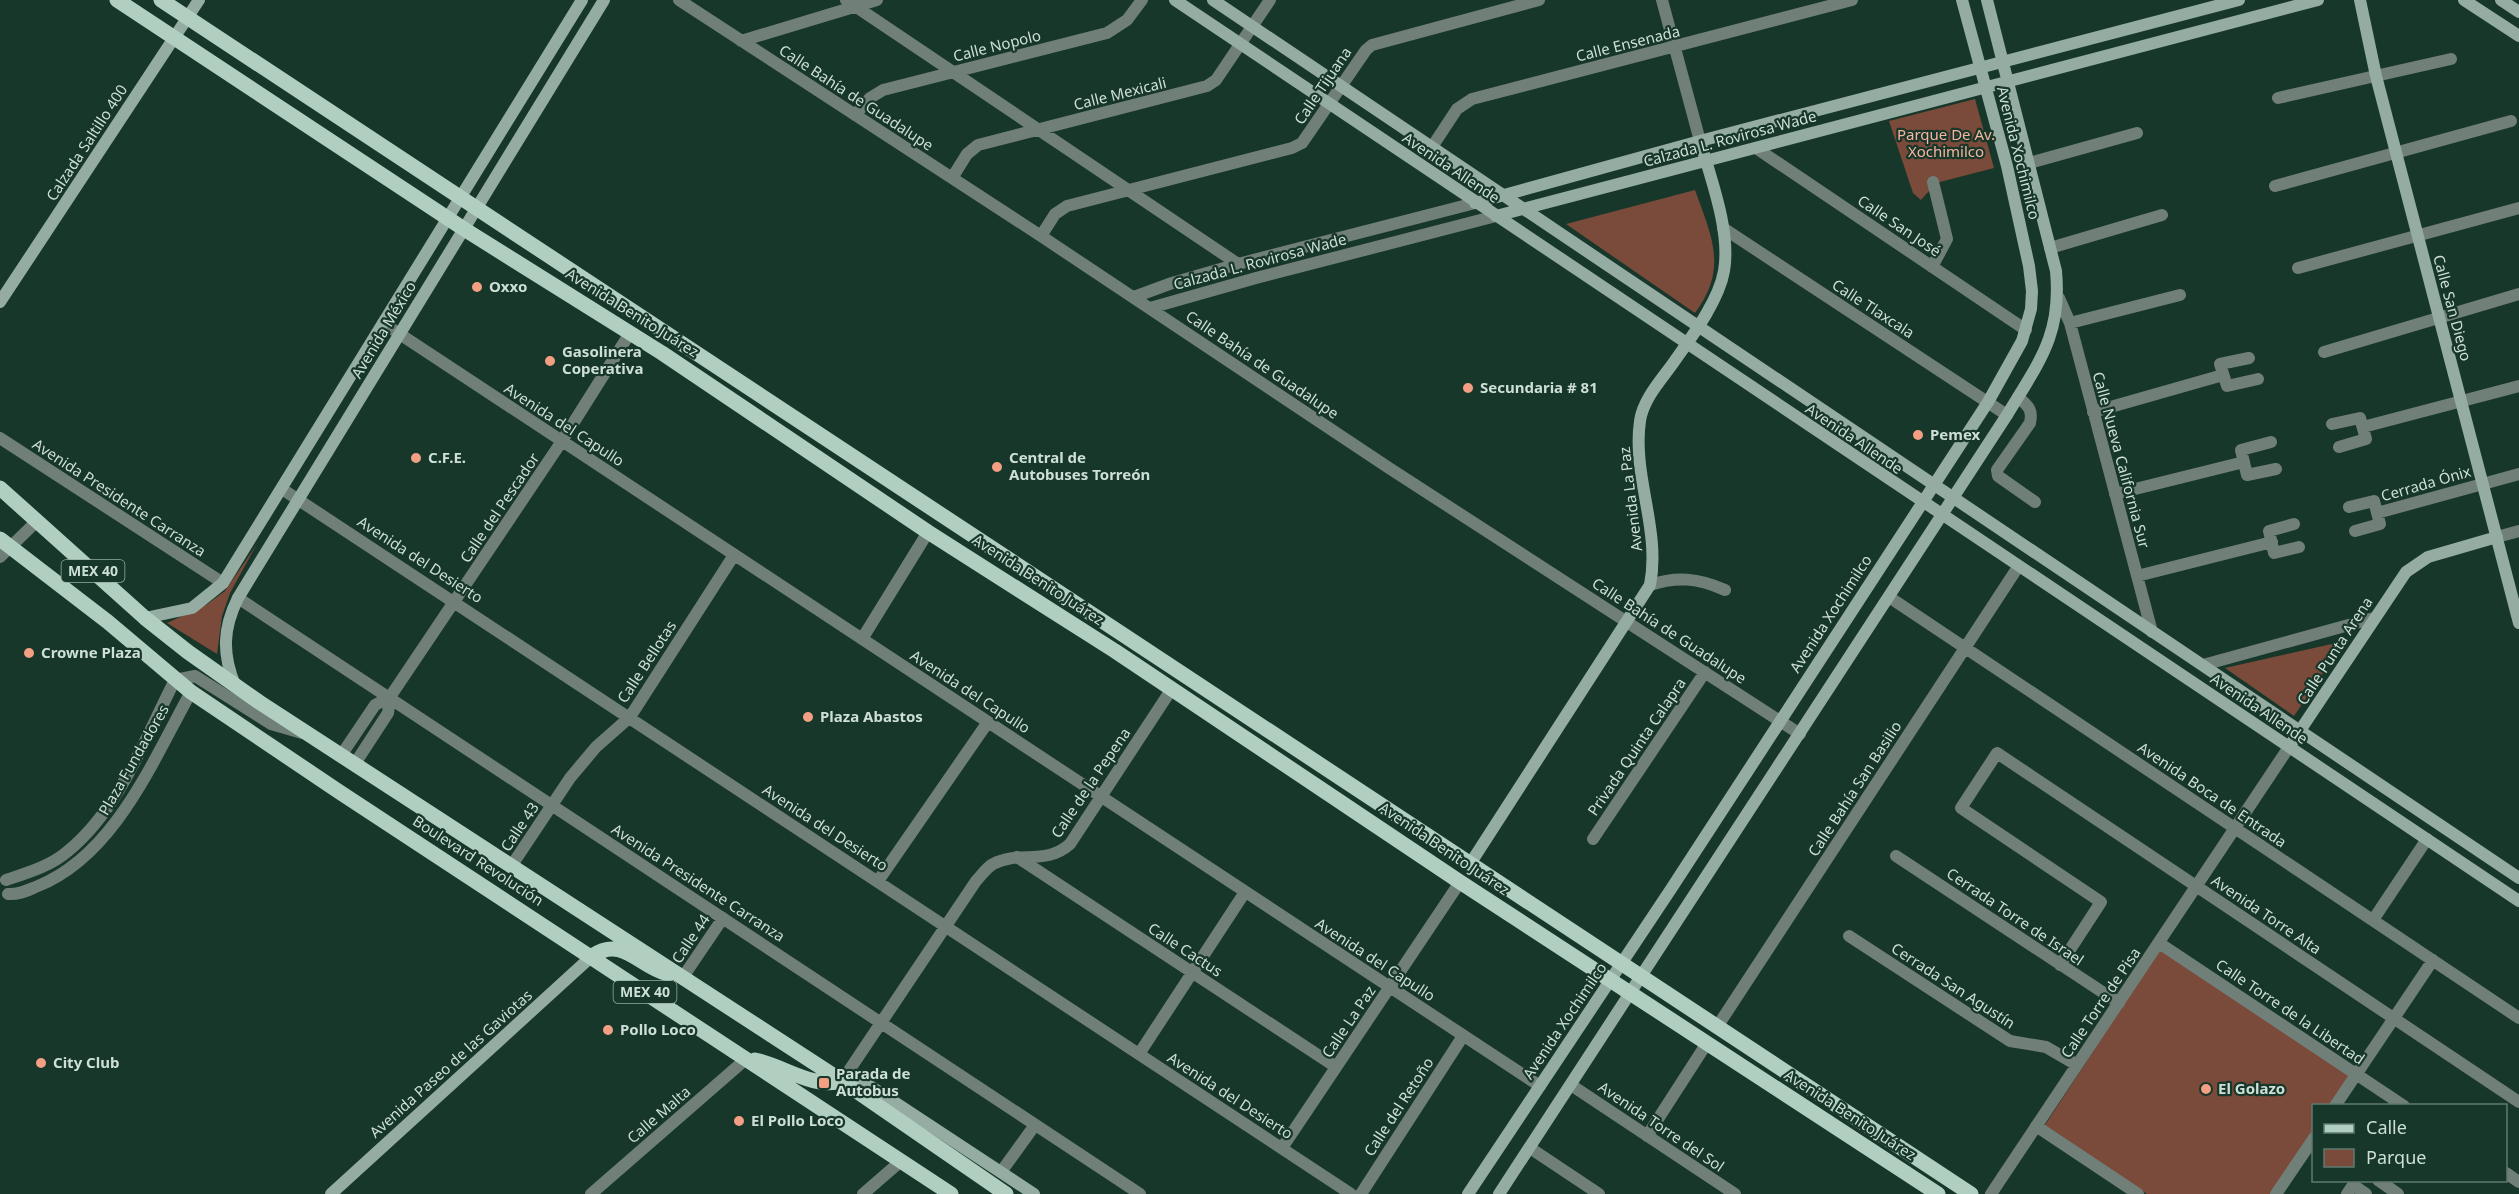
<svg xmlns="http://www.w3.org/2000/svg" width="2519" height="1194" font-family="'Noto Sans',sans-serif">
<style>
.green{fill:#7a4a3a}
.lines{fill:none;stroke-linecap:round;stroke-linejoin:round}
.street{stroke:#717f79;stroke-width:12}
.secondary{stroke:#95aca2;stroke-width:12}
.primary{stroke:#b1cfc1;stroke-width:15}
.poi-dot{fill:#f39f83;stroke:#17372a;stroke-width:2}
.labels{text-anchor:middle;stroke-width:4.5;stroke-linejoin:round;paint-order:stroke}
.shield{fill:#17372a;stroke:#96ada2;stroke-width:1.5}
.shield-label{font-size:14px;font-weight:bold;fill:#cddfd6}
.street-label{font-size:15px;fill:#cddfd6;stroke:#17372a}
.park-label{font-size:15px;fill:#f7b49e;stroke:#17372a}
.poi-label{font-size:15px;font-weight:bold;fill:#cddfd6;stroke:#17372a;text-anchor:start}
</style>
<rect width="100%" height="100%" fill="#17372a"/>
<path class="green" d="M 1975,99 L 1994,168 L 1936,183 L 1921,200 L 1913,193 L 1889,121 Z
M 1695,190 C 1712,237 1728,269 1695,313 L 1566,224 Z
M 257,544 L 230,593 L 222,616 L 217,654 L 167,623 L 206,605 L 225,591 Z
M 2345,641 L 2294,716 L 2225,668 Z
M 2160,949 L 2351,1075 L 2330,1105 L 2314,1106 L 2313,1131 L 2271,1194 L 2147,1194 L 2045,1125 Z"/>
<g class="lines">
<path class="street" d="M 679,0 L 1041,236 L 1389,468 L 1800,734
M 846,0 L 1238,264
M 1662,0 L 1700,141
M 741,41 L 877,0
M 2278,98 L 2451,59
M 855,115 L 870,98 L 883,90 L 1107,33 L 1127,20 L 1142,0
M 1432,147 L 1457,109 L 1472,99 L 1852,0
M 1756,148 L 2026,330
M 2029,163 L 2137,133
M 952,178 L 967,154 L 978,145 L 1207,86 L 1216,80 L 1270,0
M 2275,186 L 2511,121
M 1723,228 L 2007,415
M 1041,236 L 1055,214 L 1067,206 L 1292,148 L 1302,143 L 1366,50 L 1372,45 L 1539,0
M 2050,248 L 2162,215
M 1932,267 L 1947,239 L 1933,182
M 2298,268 L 2519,208
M 1134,297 L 1172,283 L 1238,264 L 1475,203
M 2059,298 L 2070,323 L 2152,632
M 1150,308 L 1256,278 L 1496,216
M 383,323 L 1540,1086
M 2070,323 L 2180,295
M 2324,352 L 2519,294
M 2249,358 L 2220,364 L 2227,386 L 2258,379
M 2018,397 C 2028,406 2033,409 2030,423 L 1997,470 L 1998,476 L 2035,502
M 2093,412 L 2223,375
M 2332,424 L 2360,418 L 2366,439 L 2339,447
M 2363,427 L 2519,386
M 0,438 L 223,583
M 2271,442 L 2241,450 L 2247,475 L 2276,469
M 282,489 L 1351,1194
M 2115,494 L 2244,462
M 2349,507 L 2374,501 L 2380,524 L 2355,531
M 2377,513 L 2519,474
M 2294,524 L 2269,531 L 2274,553 L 2299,547
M 2497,537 L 2519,531
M 0,557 L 37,521
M 2137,576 L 2272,542
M 1650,585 C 1677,576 1698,578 1725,590
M 1889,597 L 2519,1018
M 238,598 L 1140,1194
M 862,639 L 928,532
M 2203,665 L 2374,618
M 342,754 L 375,705 L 390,697
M 356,762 L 388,713 L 390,697 L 562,441 L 630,333
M 1593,839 L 1705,672
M 1896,856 L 2119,1003
M 1017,857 L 1336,1067
M 512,865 L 570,778 L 596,747 L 630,717 L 734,555
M 6,880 C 27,873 51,866 68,851 C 119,810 146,736 175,680 L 195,676 L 271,724 L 302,733
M 878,881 L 988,722
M 8,894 C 19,895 28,890 38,886 C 115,855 153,760 191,692
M 2373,920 L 2427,839
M 1849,936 L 2010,1041 L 2046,1047 L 2077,1065
M 2159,943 L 2404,1106
M 2060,965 L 2101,902 L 1961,808 L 1997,753 L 2519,1102
M 683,977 L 723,918
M 1717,1027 L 2018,567
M 1139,1054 L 1245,892
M 842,1081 L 976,881 C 981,876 986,868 993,864 C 1020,850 1045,866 1070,844 L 1171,690
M 1571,1085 L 1735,1194
M 2335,1106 L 2433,960
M 2036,1126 L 2138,1194
M 1647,1136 L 1707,1043
M 1282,1148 L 1460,882
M 1530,1148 L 1599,1194
M 1001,1172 L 1035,1125
M 2506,1173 L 2519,1182
M 2378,1180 L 2398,1194
M 591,1194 L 746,1059
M 863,1194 L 901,1161
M 1361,1194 L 1463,1036
M 1991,1194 L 2289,747
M 2276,1194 L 2314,1138
M 2347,1194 L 2353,1185 L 2366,1194"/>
<path class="secondary" d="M 1175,0 L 2519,901
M 1213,0 L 2519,878
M 2360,0 L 2376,76 L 2519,623
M 2464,0 L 2519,36
M 2501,0 L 2519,12
M 1475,203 L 1700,141 L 2239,0
M 1496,216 L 2318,0
M 0,302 L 199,0
M 145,618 L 192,608 L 223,583 L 582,0
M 235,685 C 222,654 223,628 238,598 L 604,0
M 2289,747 L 2406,572 L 2428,557 L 2497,537
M 1470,864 L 1650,585 C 1661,530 1632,476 1640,421 C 1643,398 1664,377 1676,359 C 1693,335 1719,300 1724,271 C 1731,232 1711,179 1700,141
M 842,1081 L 867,1084 L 1034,1194
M 331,1194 L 592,956
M 1468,1194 L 1671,889 L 1934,485 L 1988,402 L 2022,341 L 2031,309 L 2032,291 L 2029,266 L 2007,166 L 1962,0
M 1499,1194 L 2007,415 C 2039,362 2062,335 2056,271 L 1987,0"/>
<path class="primary" d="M 117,0 L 464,229 L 662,353 L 928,532 L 1115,651 L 1460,882 L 1938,1194
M 161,0 L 1971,1194
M 0,488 L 145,618 L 188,652 L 259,702 L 842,1081 L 1006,1194
M 0,539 L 108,622 L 191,692 L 338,791 L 951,1194
M 592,956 C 623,935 639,967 668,974
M 755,1060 C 784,1066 812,1089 842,1081"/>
</g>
<g class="poi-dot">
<circle cx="477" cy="287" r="6"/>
<circle cx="550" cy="361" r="6"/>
<circle cx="1468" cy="388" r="6"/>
<circle cx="1918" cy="435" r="6"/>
<circle cx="416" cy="458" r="6"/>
<circle cx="997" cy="467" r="6"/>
<circle cx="29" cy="653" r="6"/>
<circle cx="808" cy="717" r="6"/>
<circle cx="608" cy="1030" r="6"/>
<circle cx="41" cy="1063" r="6"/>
<rect x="818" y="1077" width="12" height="12" rx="3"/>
<circle cx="2206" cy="1089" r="6"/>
<circle cx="739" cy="1121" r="6"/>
</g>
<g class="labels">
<g class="shield">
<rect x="61.5" y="560" width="63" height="22" rx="4.5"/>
<rect x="613.5" y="981" width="63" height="22" rx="4.5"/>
</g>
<g class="shield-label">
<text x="93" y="576">MEX 40</text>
<text x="645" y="997">MEX 40</text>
</g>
<g class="street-label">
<text transform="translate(1628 44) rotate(-14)" y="5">Calle Ensenada</text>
<text transform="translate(997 46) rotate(-14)" y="5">Calle Nopolo</text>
<text transform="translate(1323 86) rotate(-56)" y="5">Calle Tijuana</text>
<text transform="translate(1120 94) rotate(-14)" y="5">Calle Mexicali</text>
<text transform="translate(856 98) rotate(33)" y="5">Calle Bahía de Guadalupe</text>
<text transform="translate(1730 139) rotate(-15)" y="5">Calzada L. Rovirosa Wade</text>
<text transform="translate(87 143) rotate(-57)" y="5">Calzada Saltillo 400</text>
<text transform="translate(2018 153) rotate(76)" y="5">Avenida Xochimilco</text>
<text transform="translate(1451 168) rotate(34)" y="5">Avenida Allende</text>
<text transform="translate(1899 226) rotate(34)" y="5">Calle San José</text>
<text transform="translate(1260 262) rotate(-15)" y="5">Calzada L. Rovirosa Wade</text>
<text transform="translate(2452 308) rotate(75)" y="5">Calle San Diego</text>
<text transform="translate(1873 309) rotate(33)" y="5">Calle Tlaxcala</text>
<text transform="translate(632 313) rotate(32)" y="5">Avenida Benito Juárez</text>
<text transform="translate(384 330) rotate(-59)" y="5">Avenida México</text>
<text transform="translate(1262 365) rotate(34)" y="5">Calle Bahía de Guadalupe</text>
<text transform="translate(564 425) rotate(33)" y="5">Avenida del Capullo</text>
<text transform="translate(1854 439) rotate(34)" y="5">Avenida Allende</text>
<text transform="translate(2121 460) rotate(75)" y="5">Calle Nueva California Sur</text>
<text transform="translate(2426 484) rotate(-16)" y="5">Cerrada Ónix</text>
<text transform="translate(119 498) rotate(33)" y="5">Avenida Presidente Carranza</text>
<text transform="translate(1631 499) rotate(-97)" y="5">Avenida La Paz</text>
<text transform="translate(500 508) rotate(-56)" y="5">Calle del Pescador</text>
<text transform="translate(420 560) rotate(33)" y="5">Avenida del Desierto</text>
<text transform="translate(1038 580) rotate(33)" y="5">Avenida Benito Juárez</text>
<text transform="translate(1831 614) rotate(-57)" y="5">Avenida Xochimilco</text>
<text transform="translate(1669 631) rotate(33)" y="5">Calle Bahía de Guadalupe</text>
<text transform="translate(2335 651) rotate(-57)" y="5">Calle Punta Arena</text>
<text transform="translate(647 662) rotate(-57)" y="5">Calle Bellotas</text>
<text transform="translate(970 692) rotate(33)" y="5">Avenida del Capullo</text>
<text transform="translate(2259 709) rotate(34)" y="5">Avenida Allende</text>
<text transform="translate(1637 747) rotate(-56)" y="5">Privada Quinta Calapra</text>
<text transform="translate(134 760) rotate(-60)" y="5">Plaza Fundadores</text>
<text transform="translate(1091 783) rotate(-56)" y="5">Calle de la Pepena</text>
<text transform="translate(1855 789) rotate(-57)" y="5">Calle Bahía San Basilio</text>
<text transform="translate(2212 795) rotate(34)" y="5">Avenida Boca de Entrada</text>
<text transform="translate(520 827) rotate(-56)" y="5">Calle 43</text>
<text transform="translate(825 828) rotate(33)" y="5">Avenida del Desierto</text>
<text transform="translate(1444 849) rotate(34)" y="5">Avenida Benito Juárez</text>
<text transform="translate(478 861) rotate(33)" y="5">Boulevard Revolución</text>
<text transform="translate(698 883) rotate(33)" y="5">Avenida Presidente Carranza</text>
<text transform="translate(2266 915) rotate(34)" y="5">Avenida Torre Alta</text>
<text transform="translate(2015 917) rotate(34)" y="5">Cerrada Torre de Israel</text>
<text transform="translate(691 939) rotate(-56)" y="5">Calle 44</text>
<text transform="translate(1185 950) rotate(33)" y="5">Calle Cactus</text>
<text transform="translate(1375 960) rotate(33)" y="5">Avenida del Capullo</text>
<text transform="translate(1953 986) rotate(33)" y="5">Cerrada San Agustín</text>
<text transform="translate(2101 1003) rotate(-56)" y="5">Calle Torre de Pisa</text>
<text transform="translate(2290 1012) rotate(34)" y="5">Calle Torre de la Libertad</text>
<text transform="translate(1565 1021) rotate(-56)" y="5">Avenida Xochimilco</text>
<text transform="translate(1349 1022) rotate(-56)" y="5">Calle La Paz</text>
<text transform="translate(451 1064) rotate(-42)" y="5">Avenida Paseo de las Gaviotas</text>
<text transform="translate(1230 1096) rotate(33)" y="5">Avenida del Desierto</text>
<text transform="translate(1399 1107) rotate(-57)" y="5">Calle del Retoño</text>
<text transform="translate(659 1115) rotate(-41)" y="5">Calle Malta</text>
<text transform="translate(1850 1115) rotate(33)" y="5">Avenida Benito Juárez</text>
<text transform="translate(1661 1127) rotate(34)" y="5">Avenida Torre del Sol</text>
</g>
<g class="park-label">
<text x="1946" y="140">Parque De Av.<tspan x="1946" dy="17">Xochimilco</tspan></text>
</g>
<g class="poi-label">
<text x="489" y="292">Oxxo</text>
<text x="562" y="357">Gasolinera<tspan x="562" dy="17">Coperativa</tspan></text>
<text x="1480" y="393">Secundaria # 81</text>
<text x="1930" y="440">Pemex</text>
<text x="428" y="463">C.F.E.</text>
<text x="1009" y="463">Central de<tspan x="1009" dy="17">Autobuses Torreón</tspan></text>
<text x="41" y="658">Crowne Plaza</text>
<text x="820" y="722">Plaza Abastos</text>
<text x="620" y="1035">Pollo Loco</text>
<text x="53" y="1068">City Club</text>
<text x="836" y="1079">Parada de<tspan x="836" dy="17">Autobus</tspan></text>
<text x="2218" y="1094">El Golazo</text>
<text x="751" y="1126">El Pollo Loco</text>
</g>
</g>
<rect x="2312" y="1104" width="195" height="78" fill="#17372a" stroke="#607a6f" stroke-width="1.5"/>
<rect x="2324" y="1124" width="30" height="9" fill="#b1cfc1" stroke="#607a6f" stroke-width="1.5"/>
<text x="2366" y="1134" font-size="18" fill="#cddfd6">Calle</text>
<rect x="2324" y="1149" width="30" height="18" fill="#7a4a3a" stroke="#607a6f" stroke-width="1.5"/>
<text x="2366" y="1164" font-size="18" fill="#cddfd6">Parque</text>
</svg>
